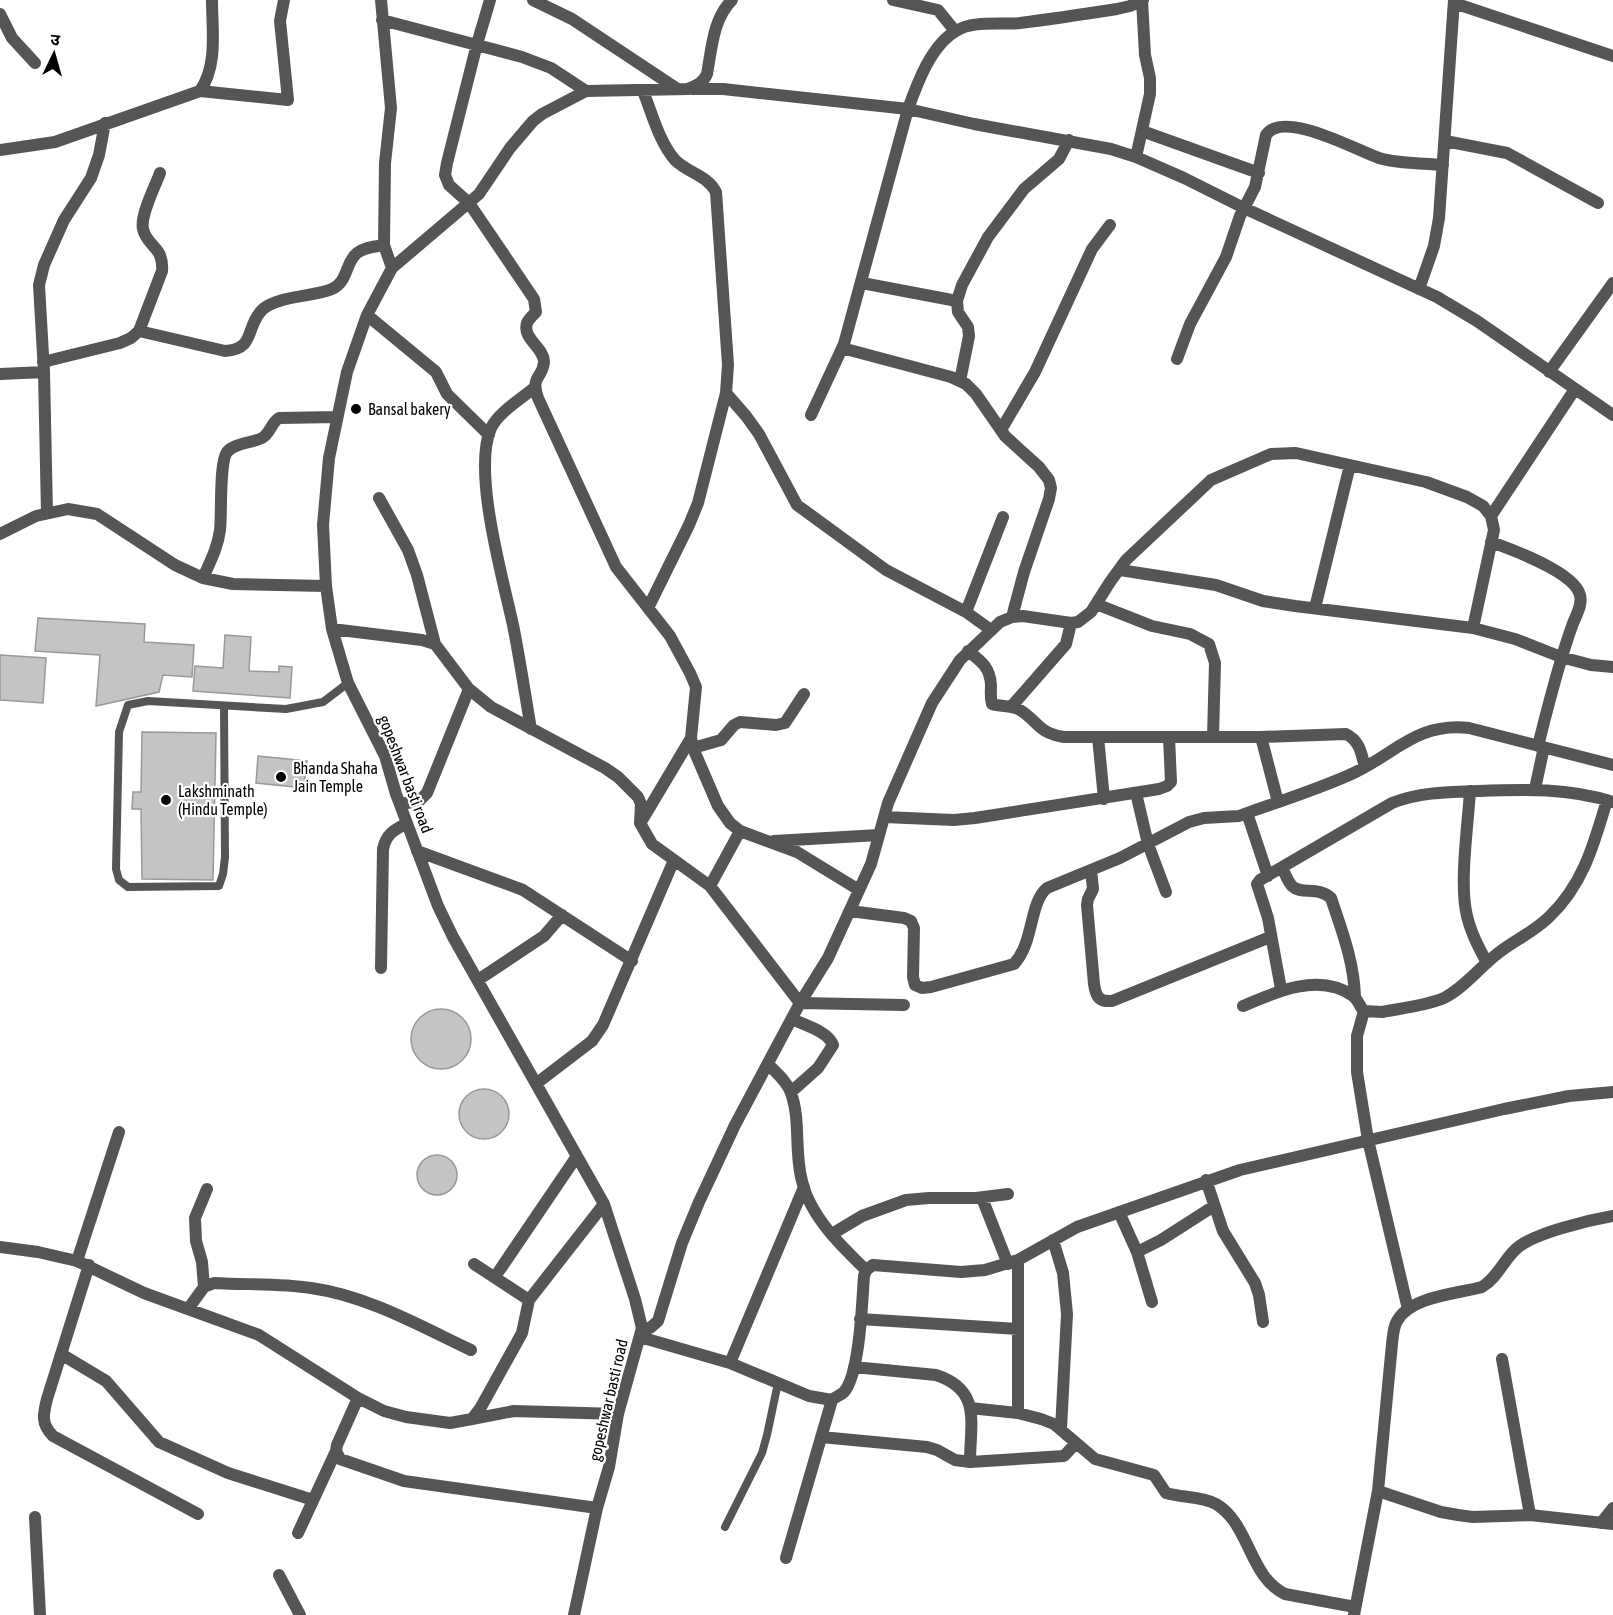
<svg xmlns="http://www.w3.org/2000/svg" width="1613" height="1615" font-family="'Asap Condensed','Noto Sans Devanagari',sans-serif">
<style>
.building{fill:#c4c4c4;stroke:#999;stroke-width:1.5}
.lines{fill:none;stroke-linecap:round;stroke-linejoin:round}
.service{stroke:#555;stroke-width:8}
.minor{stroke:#555;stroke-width:12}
.poi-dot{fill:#000;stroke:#fff;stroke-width:2}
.labels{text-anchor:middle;stroke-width:4.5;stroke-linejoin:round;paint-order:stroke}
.poi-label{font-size:16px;fill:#000;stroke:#fff;text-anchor:start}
.street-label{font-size:16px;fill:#000;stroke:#fff}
</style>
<rect width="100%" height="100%" fill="#fff"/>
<path class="building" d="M 38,618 L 145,624 L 144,642 L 194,645 L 192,677 L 163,675 L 159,692 L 96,706 L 100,655 L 35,651 Z
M 225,635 L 251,637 L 249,671 L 279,672 L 279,666 L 292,667 L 290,698 L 193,691 L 195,666 L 223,668 Z
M 0,655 L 46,658 L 43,703 L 0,700 Z
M 142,732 L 216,733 L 213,880 L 142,879 L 141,809 L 132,809 L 133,792 L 141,792 Z
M 258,756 L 307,761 L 304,788 L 256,783 Z
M411 1039a30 30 0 1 1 60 0a30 30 0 1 1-60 0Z
M459 1114a25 25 0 1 1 50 0a25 25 0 1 1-50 0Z
M417 1175a20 20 0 1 1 40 0a20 20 0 1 1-40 0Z"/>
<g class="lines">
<path class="service" d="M 224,706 L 225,857 L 223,874 L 219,886 L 128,887 L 119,880 L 116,869 L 119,732 L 128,705 L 148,701 L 286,709 L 323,702 L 348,683
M 725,1527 L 762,1453 L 767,1435 L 778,1383"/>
<path class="minor" d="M 381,0 L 391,108 L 385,163 L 384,245 L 392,268
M 490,0 L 477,44 L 447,163 L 445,175 L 449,185 L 469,203 L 534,299 L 536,312 C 533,315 528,320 527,323 C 522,339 544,347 544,362 C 543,378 530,376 538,398 L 616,567 L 670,636 L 690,673 L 696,687 L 691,738 L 693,748 L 718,806 L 730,823 L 740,831 L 797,852 L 859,890
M 533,0 L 572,19 L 676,88
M 893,0 L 938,10 L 955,31
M 1454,3 L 1613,56
M 0,14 L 12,38 L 35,63
M 382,20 L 522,57 L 551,68 L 586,91
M 692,89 L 723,89 L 908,109 L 974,124 L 1111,149 L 1136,157 L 1184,178 L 1244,208 L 1437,297 L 1477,321 L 1613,415
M 200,91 L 288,100 L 280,21 L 284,0
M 643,91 C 652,113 659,142 675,160 C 688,173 707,175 716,192 L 728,365 L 726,393 L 698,503 L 689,525 L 648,608
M 1142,131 L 1259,173
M 1445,141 L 1507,153 L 1598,203
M 0,150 L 55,142 L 200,91 C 218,65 212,30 212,0
M 1136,157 L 1150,94 L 1150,78 L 1145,55 L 1142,0
M 862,283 L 957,301
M 1419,289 L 1434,246 L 1439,218 L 1454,0
M 367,315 L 436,372 L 447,394 L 489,435
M 139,331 L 225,351 C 256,349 245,327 262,310 C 276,296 313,297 332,289 C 348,282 345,263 357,253 C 364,247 375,247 384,245
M 842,348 L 951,377 L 966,384 L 976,394 L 1005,436 L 1039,467 L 1049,480 L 1051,488 L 1049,499 L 1024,572 L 1012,617
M 1177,359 L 1190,324 L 1226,257 L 1240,216 L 1255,187 L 1266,135 C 1283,109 1358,151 1379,158 C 1399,164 1422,163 1443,165
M 43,362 L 120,343 L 131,338 L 139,331 L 162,271 C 164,246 147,247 143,229 C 140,215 155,187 160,173
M 1549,372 L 1613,283
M 0,374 L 44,372
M 960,381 L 969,336 L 968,327 L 958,312 L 957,301 L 962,285 L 988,237 L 1024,189 L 1059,159 L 1069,140
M 726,393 L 746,416 L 759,434 L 797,505 L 886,570 L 966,612 L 991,630
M 811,415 L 844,344 L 908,109 C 917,84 931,45 956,31 C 973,20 1000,25 1020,23 C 1052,19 1085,14 1117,9 L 1130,6 L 1143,0
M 1001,430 L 1035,372 L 1092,249 L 1110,225
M 379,498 L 408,550 L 417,575 L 435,644
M 47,513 L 44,372 L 39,285 L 44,265 L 64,220 L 91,178 L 99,155 L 105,123
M 1491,516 L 1575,389
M 0,534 L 36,516 L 68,509 L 97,514 L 175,565 L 203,578 L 233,584 L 326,586
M 1491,542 C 1513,550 1574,572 1580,595 C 1583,605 1575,617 1572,626 C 1558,665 1548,706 1538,746
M 1120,570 L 1216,585 L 1263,601 L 1295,606 L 1473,628 L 1515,639 L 1561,657 L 1591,665 L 1613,667
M 203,578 C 210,562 218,547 220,530 C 222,514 219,463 227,452 C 234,443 252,443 262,438 C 270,434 271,423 279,418 L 337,417
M 1096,604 L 1152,626 L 1190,634 L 1209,644 L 1215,663 L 1213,737
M 1315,608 L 1350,465
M 966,612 L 1003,517
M 332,629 L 422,640 L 435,644 L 469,689 L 491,707 L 605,768 L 618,777 L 638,797 L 641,804 L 640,823 L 652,844 L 710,886 L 800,1003 L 904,1005
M 968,651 C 981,661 990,667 991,685 C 991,692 990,697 992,704 C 1001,707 1012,705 1020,710 C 1039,722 1038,733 1064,737 L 1261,737 L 1346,734 C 1360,741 1361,753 1365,767
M 1011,707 L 1066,644 L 1071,623
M 531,729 C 525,694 520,660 513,625 C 503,579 472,471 491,428 C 499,412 521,399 534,388
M 1098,737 L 1104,799
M 1261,737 L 1278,802
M 693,748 L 721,740 L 734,725 L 740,722 L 776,725 L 785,723 L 804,694
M 1535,789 L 1544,747
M 1470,791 C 1468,825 1459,885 1467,916 C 1471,933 1479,948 1487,963
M 1136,793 L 1148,844 L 1166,892
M 401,804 L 419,801 L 427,793 L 469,689
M 1247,813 L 1268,876
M 884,817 L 954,820 L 975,818 L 1159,789 L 1167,786 L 1171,782 L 1169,737
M 641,822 L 691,738
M 774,841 L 879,835
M 417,851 L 523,890 L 632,961
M 1282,868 C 1285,873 1288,882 1292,886 C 1301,895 1318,886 1331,898 C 1342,931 1354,962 1355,997
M 1091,870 L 1093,889 L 1088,899 L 1087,905 L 1094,984 C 1096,997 1099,1002 1112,1001 L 1270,937
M 710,886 L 740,831
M 850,911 L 904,918 L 911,921 L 914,928 L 913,977 L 915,985 L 922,988 L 931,987 L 1014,964 C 1034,943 1029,903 1047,888 L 1120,858 L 1189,822 L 1204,818 L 1239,816 L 1247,813 C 1281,801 1315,790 1347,776 C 1393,757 1414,722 1469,728 L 1613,765
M 381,968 L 383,849 C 386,834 394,830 407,823
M 478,980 L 544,936 L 562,915
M 1281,989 L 1268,918 L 1257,884 L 1260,880 L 1392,803 C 1420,792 1449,792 1479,791 C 1525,789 1569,788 1613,802
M 1243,1006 C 1275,992 1320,972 1353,996 C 1358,999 1359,1006 1364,1011 L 1382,1012 C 1402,1008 1425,1006 1444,998 C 1464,988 1479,968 1497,954 C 1513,941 1534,932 1549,917 C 1583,885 1594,844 1607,800
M 1364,1011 L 1357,1036 L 1357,1072 L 1368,1140 L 1408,1309
M 768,1064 C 776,1073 787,1081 791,1093 C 801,1121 794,1152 802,1181 C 810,1216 841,1246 866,1270
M 537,1083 L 592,1041 L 603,1025 L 674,860
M 791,1092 L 818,1068 L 833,1045 C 828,1031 804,1025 792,1019
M 1206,1180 L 1223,1231 L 1255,1283 L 1259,1295 L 1263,1322
M 982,1198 L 1008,1264
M 1119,1212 L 1137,1252 L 1152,1302
M 832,1234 L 862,1216 L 906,1200 L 929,1198 L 976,1198 L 1008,1194
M 1053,1240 L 1063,1273 L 1067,1314 L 1061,1429
M 0,1247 L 38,1252 L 77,1261 L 144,1293 L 259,1335 L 358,1398 L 384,1411 L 406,1417 L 450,1423 L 472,1419 L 481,1407 L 522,1333 L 529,1300 L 604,1204
M 1137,1252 L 1161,1240 L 1214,1206
M 1018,1260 L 1018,1413
M 77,1261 L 119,1132
M 474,1264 L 529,1300
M 89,1265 L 47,1399 C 43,1415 41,1424 53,1436 L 198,1514
M 499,1271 L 577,1156
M 204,1287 L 202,1262 L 196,1241 L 195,1218 L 207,1189
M 188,1309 L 204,1287 L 214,1283 C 246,1285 280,1283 311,1288 C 368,1296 420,1326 471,1350
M 860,1319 L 1018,1329
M 642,1328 L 650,1328 L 658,1321 L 682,1243 L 699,1202 L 735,1125 L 800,1003 L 828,958 L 871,864 L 888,803 L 932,703 L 960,660 L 1000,622 L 1012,617 L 1023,616 L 1071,623 L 1078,622 L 1091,612 L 1110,582 L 1126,560 L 1211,480 L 1271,454 L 1296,453 L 1426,482 L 1467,497 L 1483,506 L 1491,516 L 1494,530 L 1473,628
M 640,1337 L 730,1363 L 809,1396 L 832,1400 C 835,1397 841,1395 844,1392 C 860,1374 862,1301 864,1276 L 866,1270 L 873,1265 L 961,1272 L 985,1270 L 1018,1260 L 1077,1227 L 1240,1170 L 1504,1109 L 1569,1096 L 1613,1092
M 61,1354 L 106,1381 L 159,1442 L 228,1473 L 313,1500
M 1502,1359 L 1530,1515
M 730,1363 L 804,1187
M 854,1367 L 936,1375 C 982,1390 970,1423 970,1462
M 358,1398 L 337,1445 L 336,1451 L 340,1459 L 404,1481 L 597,1508
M 970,1408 L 1018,1413 L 1041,1419 L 1054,1424 L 1095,1459 L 1154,1475 L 1166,1493 C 1182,1498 1201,1496 1216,1504 C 1250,1524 1249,1577 1285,1594 L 1355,1607
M 472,1419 L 514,1411 L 618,1414
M 821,1437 L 927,1447 L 937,1450 L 955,1460 L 970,1462 L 1064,1456 L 1076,1443
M 1378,1491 L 1441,1512 L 1458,1515 L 1473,1517 L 1530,1515 L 1613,1524
M 35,1517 L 40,1615
M 1601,1523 L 1613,1508
M 298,1533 L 336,1451
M 786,1558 L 832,1400
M 279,1575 L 300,1615
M 574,1615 L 597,1508 L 609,1467 L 618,1414 L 642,1328 L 635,1299 L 604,1204 L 453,937 L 438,906 L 396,794 L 385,756 L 348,683 L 332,629 L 326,586 L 323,525 L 329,458 L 347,372 L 367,315 L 392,268 L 479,194 L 510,148 L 533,121 L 542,114 L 586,91 L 688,89 C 697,85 703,83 707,74 C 712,47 713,19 732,0
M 1354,1615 L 1378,1491 L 1392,1344 C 1393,1336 1393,1328 1397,1321 C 1411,1296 1457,1294 1482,1287 C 1498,1277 1503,1261 1516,1249 C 1533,1233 1590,1220 1613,1216"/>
</g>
<g class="poi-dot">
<circle cx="356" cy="409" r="6"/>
<circle cx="281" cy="777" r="6"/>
<circle cx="166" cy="800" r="6"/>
</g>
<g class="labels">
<g class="poi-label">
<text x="368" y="415">Bansal bakery</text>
<text x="293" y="774">Bhanda Shaha<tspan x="293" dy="18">Jain Temple</tspan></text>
<text x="178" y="797">Lakshminath<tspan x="178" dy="18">(Hindu Temple)</tspan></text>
</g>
<g class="street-label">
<text transform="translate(406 774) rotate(69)" y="6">gopeshwar basti road</text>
<text transform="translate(608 1400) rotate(-77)" y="6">gopeshwar basti road</text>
</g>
</g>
<g transform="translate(54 54) rotate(5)" stroke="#ffffff" stroke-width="4.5" paint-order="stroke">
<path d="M0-4.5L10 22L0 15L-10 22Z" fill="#000000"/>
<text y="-9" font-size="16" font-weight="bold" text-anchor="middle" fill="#000000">उ</text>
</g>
</svg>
